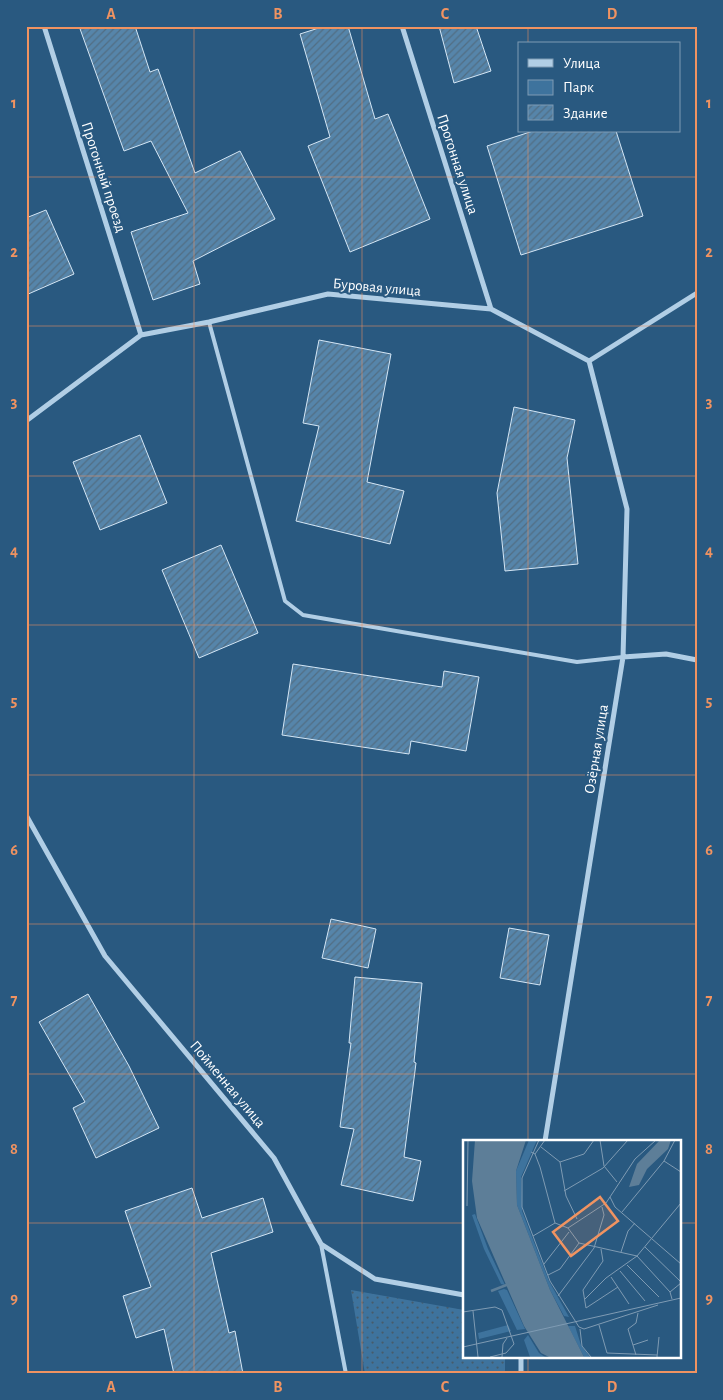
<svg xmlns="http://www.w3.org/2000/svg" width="723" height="1400" font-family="'Alegreya Sans',sans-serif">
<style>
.green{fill:url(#green-dots)}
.building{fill:url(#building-hatch);stroke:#d4e6f5}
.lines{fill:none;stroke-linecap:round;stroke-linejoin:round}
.lane{stroke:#b1cee5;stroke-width:4}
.street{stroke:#b1cee5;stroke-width:5}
.grid{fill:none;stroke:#f09361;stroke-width:1;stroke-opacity:0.55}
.labels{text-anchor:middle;stroke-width:4.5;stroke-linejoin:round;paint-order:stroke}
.street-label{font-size:15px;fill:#fff;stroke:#295980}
.inset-river{fill:none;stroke:#5d7e98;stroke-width:2.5}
.inset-road{fill:none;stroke:#7f9bb3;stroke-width:1}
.view{fill:#f09361;fill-opacity:0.15;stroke:#f09361;stroke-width:2.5}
.inset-edge{fill:none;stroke:#fff;stroke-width:2.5}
.neatline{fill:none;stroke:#f09361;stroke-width:2}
.grid-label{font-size:16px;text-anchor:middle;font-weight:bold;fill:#f09361}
</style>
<defs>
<pattern id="green-dots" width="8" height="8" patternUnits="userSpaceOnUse" patternTransform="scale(1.25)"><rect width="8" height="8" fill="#3e739d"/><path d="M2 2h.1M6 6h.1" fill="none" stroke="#465c6c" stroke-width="1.8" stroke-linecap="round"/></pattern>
<pattern id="building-hatch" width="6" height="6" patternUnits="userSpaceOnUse" patternTransform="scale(1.25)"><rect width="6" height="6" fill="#5685aa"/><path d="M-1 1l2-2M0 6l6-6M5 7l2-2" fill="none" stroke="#526e84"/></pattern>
</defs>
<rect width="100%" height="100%" fill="#295980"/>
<path class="green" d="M 351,1290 L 464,1310 L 464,1356 L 505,1356 L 505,1374 L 365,1374 Z"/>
<path class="building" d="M 79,26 L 135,26 L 150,72 L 158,69 L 195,173 L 240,151 L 275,219 L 193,261 L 200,284 L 153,300 L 131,232 L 188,213 L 151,141 L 124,151 Z
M 325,26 L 348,26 L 375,119 L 388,114 L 430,219 L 350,252 L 308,146 L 330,137 L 300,34 Z
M 439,26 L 476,26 L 491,71 L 454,83 Z
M 533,131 L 616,131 L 643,216 L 521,255 L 487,146 Z
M 46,210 L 74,274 L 26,295 L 26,218 Z
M 319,340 L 391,354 L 367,482 L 404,491 L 390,544 L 296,521 L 319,426 L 303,423 Z
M 514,407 L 575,420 L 567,458 L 578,564 L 505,571 L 497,493 Z
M 140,435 L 167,503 L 100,530 L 73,462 Z
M 221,545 L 258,633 L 199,658 L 162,570 Z
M 293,664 L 442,687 L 444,671 L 479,677 L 466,751 L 411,741 L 409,754 L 282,735 Z
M 331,919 L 376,929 L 368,968 L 322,958 Z
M 509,928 L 549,935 L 540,985 L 500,978 Z
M 355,977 L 422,983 L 414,1062 L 416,1063 L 404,1157 L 421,1161 L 413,1201 L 341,1185 L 354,1129 L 340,1127 L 351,1043 L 349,1043 Z
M 88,994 L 129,1066 L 159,1128 L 96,1158 L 73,1108 L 85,1102 L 39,1022 Z
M 192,1188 L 202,1218 L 263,1198 L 273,1232 L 211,1253 L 229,1333 L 235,1331 L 243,1374 L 174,1374 L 164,1329 L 136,1338 L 123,1296 L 151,1287 L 125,1211 Z"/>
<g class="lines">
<path class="lane" d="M 209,322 L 285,601 L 303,615 L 577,662 L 623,657
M 321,1244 L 346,1374"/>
<path class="street" d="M 44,26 L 141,335
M 402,26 L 491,309
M 26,421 L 141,335 L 209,322 L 328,294 L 491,309 L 589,361 L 697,293
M 623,657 L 666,654 L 697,660
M 26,815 L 105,956 L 274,1158 L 321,1244 L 375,1279 L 464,1295
M 545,1141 L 623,657 L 627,509 L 589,361
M 521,1356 L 521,1374"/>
</g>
<path class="grid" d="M 194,26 L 194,1374M 362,26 L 362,1374M 528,26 L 528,44M 528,131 L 528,1141M 26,177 L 697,177M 26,326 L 697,326M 26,476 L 697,476M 26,625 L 697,625M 26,775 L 697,775M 26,924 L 697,924M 26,1074 L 697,1074M 26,1223 L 464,1223M 679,1223 L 697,1223M 528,1356 L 528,1374"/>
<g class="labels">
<g class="street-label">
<text transform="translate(458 164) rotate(72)" y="5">Прогонная улица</text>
<text transform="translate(104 177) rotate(72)" y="5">Прогонный проезд</text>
<text transform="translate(377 287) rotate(5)" y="5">Буровая улица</text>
<text transform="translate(596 749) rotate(-81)" y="5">Озёрная улица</text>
<text transform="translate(228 1084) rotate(50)" y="5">Пойменная улица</text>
</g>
</g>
<g transform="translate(463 1140)">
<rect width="218" height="218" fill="#295980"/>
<path d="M 41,149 L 44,150 L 62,189 L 54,190 L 35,151 ZM 45,185 L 48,191 L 16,199 L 15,193 Z" fill="#3e739d"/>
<path d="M 66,0 L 74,0 L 58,37 L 59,71 L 86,141 L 106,177 L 101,176 L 87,150 L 54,65 L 53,31 ZM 12,74 L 25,109 L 42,145 L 38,144 L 21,109 L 9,75 ZM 105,186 L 112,186 L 118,205 L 127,217 L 121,217 ZM 65,195 L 76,213 L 82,217 L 67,217 L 61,200 Z" fill="#3e739d"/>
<path d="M 12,0 L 63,0 L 53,31 L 54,65 L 87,150 L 121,217 L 86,217 L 78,213 L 61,186 L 14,78 L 9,41 ZM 197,0 L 208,0 L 205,9 L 184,29 L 176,45 L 166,47 L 174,24 Z" fill="#5d7e98"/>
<path class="inset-river" d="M 28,151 L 46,144"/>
<path class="inset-road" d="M 76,0 L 59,38 L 59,67 L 87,141 L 116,187M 137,0 L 141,26 L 154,42M 78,7 L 97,22 L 103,56 L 114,79M 68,12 L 72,14 L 77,27 L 92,83M 72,14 L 82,0M 201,21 L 218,32M 97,22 L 121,14 L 131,0M 101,51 L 140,28 L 165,0M 147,57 L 152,67 L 218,124M 4,66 L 5,0M 159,72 L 201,21 L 212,0M 92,83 L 105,88 L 116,103 L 174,116 L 207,152M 105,88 L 143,63 L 172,19 L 193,0M 70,96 L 92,83M 182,107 L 218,142M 138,109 L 140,121 L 120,150 L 123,168 L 155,147M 158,112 L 165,91 L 172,83M 81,124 L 106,92M 164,125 L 196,157M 157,131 L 182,161M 85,135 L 97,129 L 116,103M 148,137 L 166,164M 95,156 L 131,108 L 141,75 L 139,67M 122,159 L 143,138 L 174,116 L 218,63M 209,159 L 207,152 L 218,143M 10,171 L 15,217M 0,172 L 32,167 L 39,170 L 51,204 L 43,213 L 27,217M 136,185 L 144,213 L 194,215M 116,187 L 121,189 L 195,165M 117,189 L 119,206 L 128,217M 170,205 L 185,200M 0,207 L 218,158M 173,215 L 165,189 L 173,183 L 175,173M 39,217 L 40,204 L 44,198M 194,217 L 196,197"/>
<path class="view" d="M 137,57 L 155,81 L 108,116 L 90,92 Z"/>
<rect width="218" height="218" class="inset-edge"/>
</g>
<rect width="723" height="1400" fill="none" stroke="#295980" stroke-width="55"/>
<rect x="518" y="42" width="162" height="90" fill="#295980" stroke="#7f9bb3"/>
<rect x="528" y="59" width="25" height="8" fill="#b1cee5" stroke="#7f9bb3"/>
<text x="563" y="68" font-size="15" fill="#ffffff">Улица</text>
<rect x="528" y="80" width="25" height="15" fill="#3e739d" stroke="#7f9bb3"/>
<text x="563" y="92" font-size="15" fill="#ffffff">Парк</text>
<rect x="528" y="105" width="25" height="15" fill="url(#building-hatch)" stroke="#7f9bb3"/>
<text x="563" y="118" font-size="15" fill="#ffffff">Здание</text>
<rect x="28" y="28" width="668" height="1344" class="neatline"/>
<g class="grid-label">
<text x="111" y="19">A</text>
<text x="278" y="19">B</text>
<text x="445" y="19">C</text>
<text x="612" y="19">D</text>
<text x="14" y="108">1</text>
<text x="709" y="108">1</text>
<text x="14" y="257">2</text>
<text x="709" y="257">2</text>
<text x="14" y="407">3</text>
<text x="709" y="407">3</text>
<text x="14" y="556">4</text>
<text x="709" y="556">4</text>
<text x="14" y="706">5</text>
<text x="709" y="706">5</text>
<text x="14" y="855">6</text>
<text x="709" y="855">6</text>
<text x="14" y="1005">7</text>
<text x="709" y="1005">7</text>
<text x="14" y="1154">8</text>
<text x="709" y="1154">8</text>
<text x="14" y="1303">9</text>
<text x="709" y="1303">9</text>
<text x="111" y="1392">A</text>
<text x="278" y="1392">B</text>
<text x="445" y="1392">C</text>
<text x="612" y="1392">D</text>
</g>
</svg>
